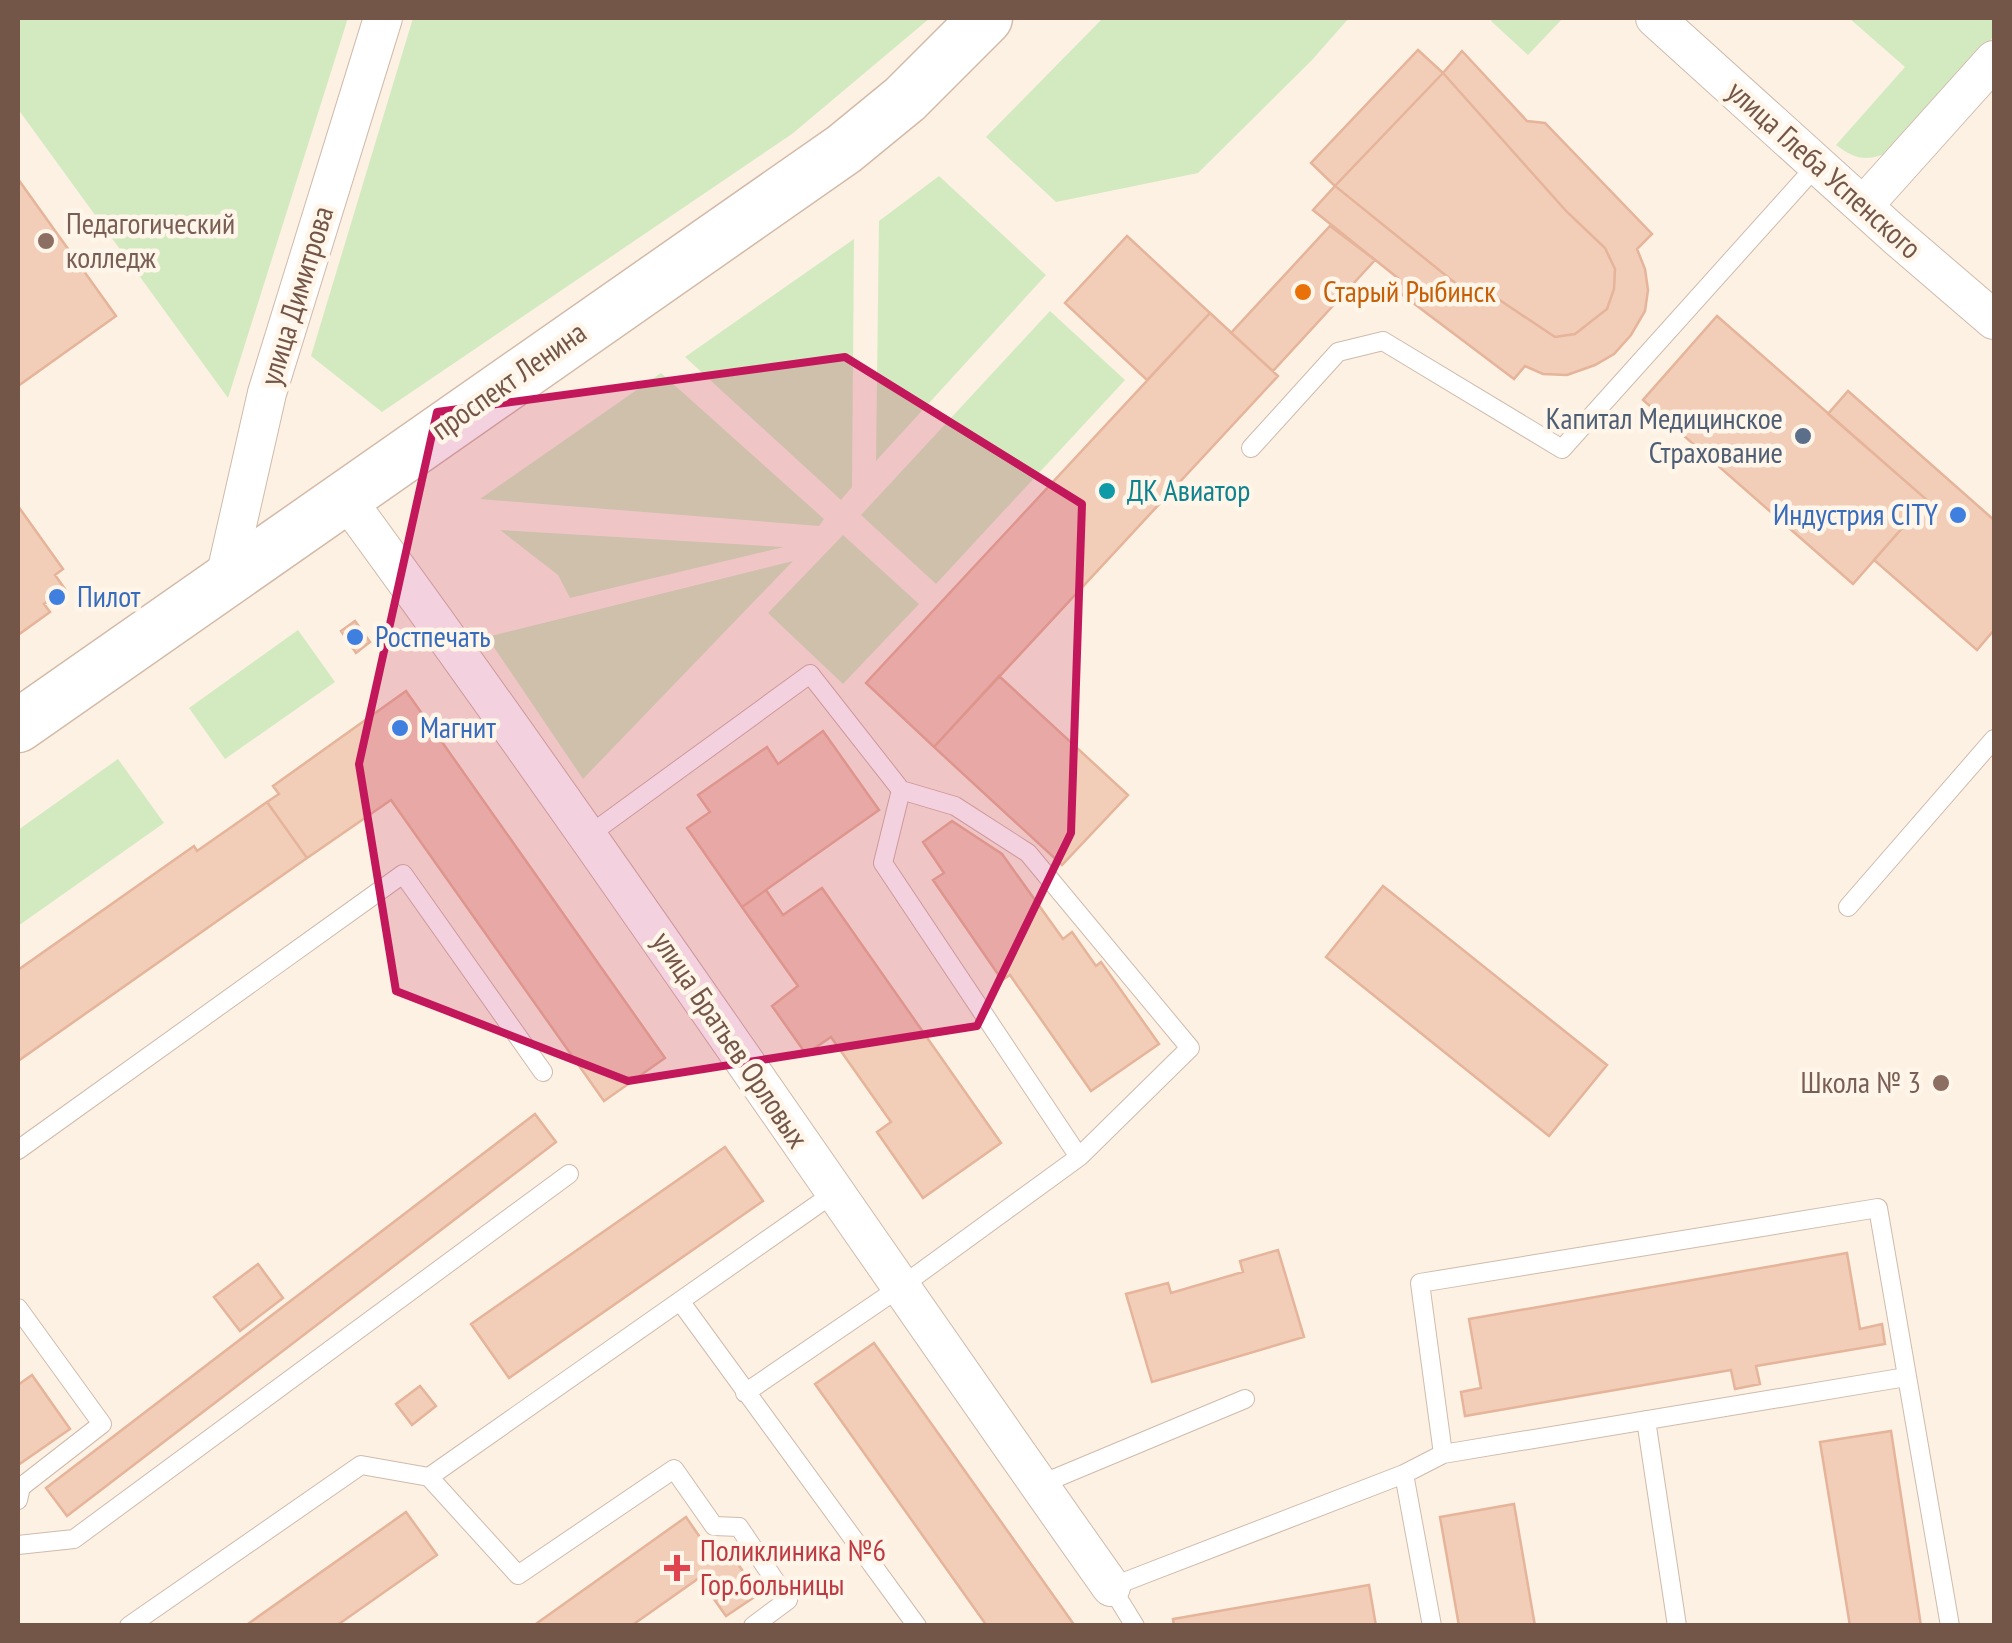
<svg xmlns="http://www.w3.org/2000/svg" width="2012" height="1643" font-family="'PT Sans Narrow',sans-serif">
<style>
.green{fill:#d3eac1}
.building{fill:#f2ceb9;stroke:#e5b49a;stroke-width:2.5}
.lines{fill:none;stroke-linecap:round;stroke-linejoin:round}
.lane-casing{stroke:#d0baac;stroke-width:20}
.street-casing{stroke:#d0baac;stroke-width:40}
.secondary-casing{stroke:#d3baa9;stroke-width:55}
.lane{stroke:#fff;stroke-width:18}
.street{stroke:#fff;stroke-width:38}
.secondary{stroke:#fff;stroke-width:52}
.marked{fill:#c2185b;fill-opacity:0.2;stroke:#c2185b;stroke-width:8;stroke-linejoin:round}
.education-dot{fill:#8d6e63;stroke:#fff5e9;stroke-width:4}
.food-dot{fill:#e8710a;stroke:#fff5e9;stroke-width:4}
.service-dot{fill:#5c6f8a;stroke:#fff5e9;stroke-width:4}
.culture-dot{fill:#0f9aa8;stroke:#fff5e9;stroke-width:4}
.shop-dot{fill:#3f7fe0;stroke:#fff5e9;stroke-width:4}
.health-dot{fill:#e0444e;stroke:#fff5e9;stroke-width:4}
.labels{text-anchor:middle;stroke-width:9;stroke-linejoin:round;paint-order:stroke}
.street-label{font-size:30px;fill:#745648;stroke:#fff5e9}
.education-label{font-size:30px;fill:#785e54;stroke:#fff5e9;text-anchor:start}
.food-label{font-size:30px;fill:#c56008;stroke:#fff5e9;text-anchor:start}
.service-label{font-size:30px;fill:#4e5e75;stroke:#fff5e9;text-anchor:end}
.culture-label{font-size:30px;fill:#0d838f;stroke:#fff5e9;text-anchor:start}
.shop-label{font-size:30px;fill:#366cbe;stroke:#fff5e9;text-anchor:start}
.health-label{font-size:30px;fill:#be3a42;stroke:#fff5e9;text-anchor:start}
</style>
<rect width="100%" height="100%" fill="#fcf1e2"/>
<path class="green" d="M 18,18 L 348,18 L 228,398 L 18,109 Z
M 413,18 L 930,18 L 792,134 L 382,412 L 311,356 Z
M 1103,18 L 1349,18 L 1312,60 L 1198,173 L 1056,202 L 986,137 Z
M 1493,18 L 1563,18 L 1528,55 L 1491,21 Z
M 1849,18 L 1994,18 L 1994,36 L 1891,151 C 1868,162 1856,160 1836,145 L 1905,67 Z
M 939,176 L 1046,275 L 876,461 L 879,221 Z
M 854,239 L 852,487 L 841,500 L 685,357 Z
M 1050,311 L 1125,380 L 936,584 L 861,515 Z
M 661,373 L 824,519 L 819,526 L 480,499 Z
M 500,530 L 784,547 L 570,598 L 558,575 Z
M 843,535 L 919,604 L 843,684 L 768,613 Z
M 793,561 L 583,779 L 487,637 Z
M 298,630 L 335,682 L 225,759 L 189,708 Z
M 118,759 L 164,823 L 18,926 L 18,830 Z"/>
<path class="building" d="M 1418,50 L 1443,73 L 1462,51 L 1527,121 L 1545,123 L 1652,234 L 1637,249 L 1645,269 L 1648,290 L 1645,311 L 1631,335 L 1614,354 L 1595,365 L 1567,375 L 1543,374 L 1525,366 L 1514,379 L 1400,293 L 1399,279 L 1313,210 L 1335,186 L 1311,163 Z
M 1443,73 L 1567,212 L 1605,248 L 1615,269 L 1614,289 L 1607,309 L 1575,334 L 1555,337 L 1489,293 L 1480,303 L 1335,186 Z
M 18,179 L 116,316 L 18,386 Z
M 1330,226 L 1375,260 L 1273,371 L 1231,333 Z
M 1127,236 L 1210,313 L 1147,380 L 1065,303 Z
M 1210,313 L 1278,376 L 934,747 L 866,683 Z
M 1717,316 L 1927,500 L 1853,584 L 1643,400 Z
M 1848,391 L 1994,520 L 1994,630 L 1977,650 L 1874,560 L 1927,500 L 1828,414 Z
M 18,506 L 63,569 L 55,575 L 65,589 L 44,604 L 50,612 L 18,635 Z
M 355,621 L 370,642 L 356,653 L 341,631 Z
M 999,676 L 1128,795 L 1062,865 L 934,747 Z
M 406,691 L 665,1058 L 604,1101 L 391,800 L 307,858 L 267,802 L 279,794 L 273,786 Z
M 823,731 L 879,810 L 742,907 L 687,828 L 710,812 L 698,795 L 767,747 L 778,764 Z
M 267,802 L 307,858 L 18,1061 L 18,970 L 194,846 L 197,851 Z
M 952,821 L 1002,854 L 1063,939 L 1072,932 L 1096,966 L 1101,962 L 1159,1044 L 1091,1091 L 1010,975 L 1002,980 L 933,880 L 944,873 L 923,842 Z
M 1383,886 L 1607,1065 L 1549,1136 L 1326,957 Z
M 822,888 L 1001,1143 L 923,1198 L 877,1132 L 891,1122 L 831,1037 L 806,1054 L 772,1006 L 798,986 L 742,907 L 766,890 L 783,915 Z
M 535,1114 L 556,1142 L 67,1516 L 46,1488 Z
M 725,1147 L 763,1201 L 509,1378 L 471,1324 Z
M 1278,1250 L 1304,1337 L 1152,1382 L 1126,1294 L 1168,1283 L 1171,1293 L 1243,1272 L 1240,1261 Z
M 1847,1253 L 1860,1329 L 1882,1324 L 1885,1344 L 1756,1366 L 1760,1384 L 1735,1389 L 1731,1370 L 1465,1416 L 1461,1392 L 1481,1388 L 1469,1319 Z
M 258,1264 L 283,1298 L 240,1331 L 214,1297 Z
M 874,1343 L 1075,1626 L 987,1626 L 815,1384 Z
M 32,1375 L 70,1429 L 18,1465 L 18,1385 Z
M 420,1386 L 436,1406 L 412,1425 L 396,1404 Z
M 1891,1431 L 1921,1626 L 1850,1626 L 1820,1442 Z
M 1514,1504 L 1535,1626 L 1459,1626 L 1440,1517 Z
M 406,1512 L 437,1555 L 336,1626 L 245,1626 Z
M 686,1517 L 715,1559 L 728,1550 L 759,1594 L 726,1616 L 699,1578 L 631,1626 L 533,1626 Z
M 1369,1585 L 1376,1626 L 1174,1626 L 1173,1619 Z"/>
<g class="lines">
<defs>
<path id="lane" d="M 1251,448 L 1338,352 L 1383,341 L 1562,449 L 1817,165
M 901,790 L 955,806 L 1028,853 L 1190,1048 L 1079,1157
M 589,835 L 810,674 L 901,790 L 883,863 L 1079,1157 L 899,1288 L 745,1393
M 1848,907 L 1994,739
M 18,1150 L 403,874 L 543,1072
M 680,1301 L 917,1626
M 18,1308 L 102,1424 L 21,1487 L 18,1500
M 1646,1420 L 1677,1626
M 1443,1454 L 1420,1283 L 1878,1208 L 1950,1626
M 1404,1474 L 1432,1626
M 429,1477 L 834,1193
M 1039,1485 L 1245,1399
M 18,1545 L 74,1539 L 569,1174
M 129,1626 L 361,1465 L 429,1477 L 518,1575 L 674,1469 L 714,1526 L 739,1527 L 788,1600 L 753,1626
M 1135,1626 L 1111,1587 L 1404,1474 L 1443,1454 L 1906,1377"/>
<path id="street" d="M 1655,18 L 1895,235 L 1994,320
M 1863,206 L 1994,60
M 344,496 C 607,855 854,1224 1111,1587
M 225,578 L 267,393 L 383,18"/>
<path id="secondary" d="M 18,726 L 844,149 L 905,99 L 986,18"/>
</defs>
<use href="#lane" class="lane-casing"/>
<use href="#street" class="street-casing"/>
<use href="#secondary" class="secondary-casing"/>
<use href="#lane" class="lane"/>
<use href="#street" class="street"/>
<use href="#secondary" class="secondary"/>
</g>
<path class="marked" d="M 845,357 L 1082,504 L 1071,833 L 977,1026 L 628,1081 L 396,991 L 359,764 L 437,412 Z"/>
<g class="education-dot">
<circle cx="46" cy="241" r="10"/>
<circle cx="1941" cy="1083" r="10"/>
</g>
<circle class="food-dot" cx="1303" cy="292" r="10"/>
<circle class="service-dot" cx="1803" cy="436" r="10"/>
<circle class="culture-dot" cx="1107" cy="491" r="10"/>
<g class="shop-dot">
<circle cx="1958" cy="515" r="10"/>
<circle cx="57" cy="597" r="10"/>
<circle cx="355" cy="637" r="10"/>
<circle cx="400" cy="728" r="10"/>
</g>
<path class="health-dot" d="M672 1553h10v10h10v10h-10v10h-10v-10h-10v-10h10z"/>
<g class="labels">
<g class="street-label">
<text transform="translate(1824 170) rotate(42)" y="10">улица Глеба Успенского</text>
<text transform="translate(297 296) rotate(-73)" y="10">улица Димитрова</text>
<text transform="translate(509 381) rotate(-35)" y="10">проспект Ленина</text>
<text transform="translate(730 1040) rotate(56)" y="10">улица Братьев Орловых</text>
</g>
<g class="education-label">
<text x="66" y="234">Педагогический<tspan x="66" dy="34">колледж</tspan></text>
<text x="1921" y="1093" text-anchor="end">Школа № 3</text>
</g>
<g class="food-label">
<text x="1323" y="302">Старый Рыбинск</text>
</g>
<g class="service-label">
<text x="1783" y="429">Капитал Медицинское<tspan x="1783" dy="34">Страхование</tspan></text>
</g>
<g class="culture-label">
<text x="1127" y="501">ДК Авиатор</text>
</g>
<g class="shop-label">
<text x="1938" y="525" text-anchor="end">Индустрия CITY</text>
<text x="77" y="607">Пилот</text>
<text x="375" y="647">Ростпечать</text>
<text x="420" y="738">Магнит</text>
</g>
<g class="health-label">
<text x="700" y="1561">Поликлиника №6<tspan x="700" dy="34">Гор.больницы</tspan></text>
</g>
</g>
<rect width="2012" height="1643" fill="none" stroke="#745648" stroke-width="40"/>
</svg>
